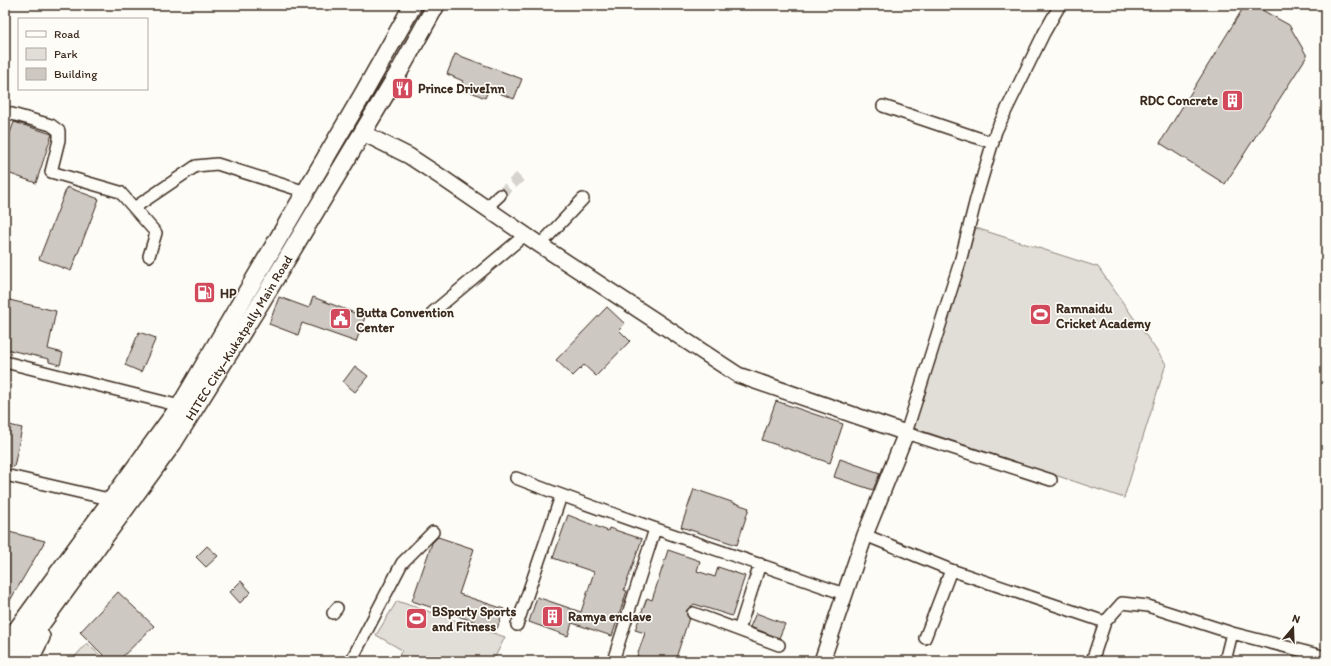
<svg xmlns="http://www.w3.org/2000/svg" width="1331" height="666" font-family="Itim,sans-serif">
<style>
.green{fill:#e1ded7;stroke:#8e847a}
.building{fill:#cdc8c2;stroke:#3b2a1e}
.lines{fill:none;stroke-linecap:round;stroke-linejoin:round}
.street-tunnel{stroke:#d6d2cc;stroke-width:11;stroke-dasharray:11 5.5;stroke-linecap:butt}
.street-casing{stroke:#3b2a1e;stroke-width:14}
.secondary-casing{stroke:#3b2a1e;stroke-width:18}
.primary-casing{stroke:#3b2a1e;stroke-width:20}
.street{stroke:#fdfcf7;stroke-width:11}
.secondary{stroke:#fdfcf7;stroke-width:15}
.primary{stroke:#fdfcf7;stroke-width:17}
.labels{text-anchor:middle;stroke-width:3.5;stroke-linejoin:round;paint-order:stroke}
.poi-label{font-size:13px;font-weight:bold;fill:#3b2a1e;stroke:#fdfcf7;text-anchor:start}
.street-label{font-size:13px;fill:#3b2a1e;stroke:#fdfcf7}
</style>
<rect width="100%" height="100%" fill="#fdfcf7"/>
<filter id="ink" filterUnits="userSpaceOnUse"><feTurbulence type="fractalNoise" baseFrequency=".025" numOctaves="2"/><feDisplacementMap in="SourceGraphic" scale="8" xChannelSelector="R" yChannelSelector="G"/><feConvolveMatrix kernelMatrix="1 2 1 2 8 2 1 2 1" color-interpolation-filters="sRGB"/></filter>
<g filter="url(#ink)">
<path class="green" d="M 976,228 L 1098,267 L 1166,364 L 1124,498 L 914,428 Z
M 397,601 L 505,637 L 493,661 L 396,661 L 402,650 L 376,635 Z
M 87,643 L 106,661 L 71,661 Z"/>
<path class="building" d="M 1245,5 L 1253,5 L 1289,25 L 1307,56 L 1225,184 L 1160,143 Z
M 455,54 L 522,79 L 514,99 L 489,89 L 485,98 L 469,91 L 468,93 L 460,90 L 463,81 L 447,74 Z
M 14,122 L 52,134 L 36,183 L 5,172 L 5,147 Z
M 67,187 L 99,199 L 71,271 L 39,259 Z
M 279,297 L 309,308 L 313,297 L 365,317 L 356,342 L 302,323 L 298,335 L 269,324 Z
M 5,299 L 56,311 L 48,349 L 63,353 L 60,365 L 49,362 L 49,359 L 5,349 Z
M 607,307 L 625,324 L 619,330 L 630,341 L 596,376 L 584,365 L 573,376 L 556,360 Z
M 139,332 L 156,338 L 141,372 L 125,365 Z
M 355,366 L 368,376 L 355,392 L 343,382 Z
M 776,401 L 843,424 L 830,463 L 762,440 Z
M 5,424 L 22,428 L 14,467 L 5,465 Z
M 840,459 L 880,473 L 873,490 L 834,477 Z
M 694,489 L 749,508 L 737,545 L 681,527 Z
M 568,515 L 608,531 L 609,528 L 642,539 L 624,590 L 627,591 L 612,636 L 572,623 L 568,636 L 529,622 L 537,597 L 581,612 L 594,572 L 553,558 Z
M 5,531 L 45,541 L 5,609 Z
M 438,537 L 474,549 L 459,594 L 504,609 L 497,629 L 412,601 L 432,543 Z
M 207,546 L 218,556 L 206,567 L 196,557 Z
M 668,550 L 700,561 L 697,571 L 715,577 L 718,567 L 745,576 L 732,616 L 694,604 L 686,611 L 689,618 L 675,661 L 652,661 L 637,656 L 645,633 L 635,630 L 647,598 L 652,600 Z
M 241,581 L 251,592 L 240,603 L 230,592 Z
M 118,592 L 154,626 L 118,661 L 109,661 L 80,632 Z
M 756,613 L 785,624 L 779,638 L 750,627 Z"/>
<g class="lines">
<path class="street-tunnel" d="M 500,195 L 520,177"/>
<defs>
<path id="street" d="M 883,106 L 993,143
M 5,112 L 51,125 L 59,131 L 59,140 L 51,172 L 120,192 L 156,233 L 149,256
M 134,208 L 196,166 L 217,164 L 306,192
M 486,208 L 500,195
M 540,245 L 583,199
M 433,312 L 525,235
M 5,362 L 180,406
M 5,475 L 113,500
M 516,478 C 624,520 735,555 844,594
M 1051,480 L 906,433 L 960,262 L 976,199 L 996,131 L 1044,33 L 1060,5
M 865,535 L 951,570 L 1105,622
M 333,613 L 337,608
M 693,613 L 779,645
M 517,625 L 561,496
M 739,630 L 760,564
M 925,638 L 951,570
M 351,661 L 402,563 L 433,532
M 613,661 L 655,529
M 1092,661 L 1105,622 L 1122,603 L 1148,606 L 1232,633 L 1326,657
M 1225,661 L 1232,633"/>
<path id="secondary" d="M 363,133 L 409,156 L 441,177 L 540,245 L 738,375 L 906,433 L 865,535 L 822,661"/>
<g id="primary">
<path d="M 5,646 L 180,406 L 363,94 L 413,5"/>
<path id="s1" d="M 14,661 L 173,443 L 261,302 L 400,70 L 436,5"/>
<path d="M 29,661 L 41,637"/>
</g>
</defs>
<use href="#street" class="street-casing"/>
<use href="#secondary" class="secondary-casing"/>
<use href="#primary" class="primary-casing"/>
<use href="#street" class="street"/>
<use href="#secondary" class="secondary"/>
<use href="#primary" class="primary"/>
</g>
</g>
<defs>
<symbol id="restaurant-square" viewBox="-11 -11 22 22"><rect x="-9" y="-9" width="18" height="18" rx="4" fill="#d1495b" stroke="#fdfcf7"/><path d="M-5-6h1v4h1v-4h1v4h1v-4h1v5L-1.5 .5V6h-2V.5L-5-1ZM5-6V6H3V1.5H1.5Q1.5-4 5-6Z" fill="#fff"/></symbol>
<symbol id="building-square" viewBox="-11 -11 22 22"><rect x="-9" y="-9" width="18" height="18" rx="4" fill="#d1495b" stroke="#fdfcf7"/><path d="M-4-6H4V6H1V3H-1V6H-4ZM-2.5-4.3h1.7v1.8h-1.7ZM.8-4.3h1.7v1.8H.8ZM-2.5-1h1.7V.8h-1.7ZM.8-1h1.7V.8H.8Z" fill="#fff"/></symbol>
<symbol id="fuel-square" viewBox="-11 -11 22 22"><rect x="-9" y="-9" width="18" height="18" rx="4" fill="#d1495b" stroke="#fdfcf7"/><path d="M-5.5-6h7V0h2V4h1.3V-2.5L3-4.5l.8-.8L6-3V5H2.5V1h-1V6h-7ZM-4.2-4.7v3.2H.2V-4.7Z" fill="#fff"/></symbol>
<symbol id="stadium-square" viewBox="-11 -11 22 22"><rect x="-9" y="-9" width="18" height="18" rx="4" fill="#d1495b" stroke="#fdfcf7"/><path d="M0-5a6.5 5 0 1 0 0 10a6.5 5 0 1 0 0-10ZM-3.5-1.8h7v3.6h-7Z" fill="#fff"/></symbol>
<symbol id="civic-square" viewBox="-11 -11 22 22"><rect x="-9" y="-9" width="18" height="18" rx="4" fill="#d1495b" stroke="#fdfcf7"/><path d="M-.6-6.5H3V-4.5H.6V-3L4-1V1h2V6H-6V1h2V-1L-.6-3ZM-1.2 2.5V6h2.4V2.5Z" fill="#fff"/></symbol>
</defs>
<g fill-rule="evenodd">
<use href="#restaurant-square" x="390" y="76" width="25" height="25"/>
<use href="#building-square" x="1220" y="88" width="25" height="25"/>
<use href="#fuel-square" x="192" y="280" width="25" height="25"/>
<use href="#stadium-square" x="1028" y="302" width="25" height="25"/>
<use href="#civic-square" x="328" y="306" width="25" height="25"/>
<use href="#building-square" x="540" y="604" width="25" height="25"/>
<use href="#stadium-square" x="404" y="606" width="25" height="25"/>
</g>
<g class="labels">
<g class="poi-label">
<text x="418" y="93">Prince DriveInn</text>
<text x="1218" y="105" text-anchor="end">RDC Concrete</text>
<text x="220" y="298">HP</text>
<text x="1056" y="313">Ramnaidu<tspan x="1056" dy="15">Cricket Academy</tspan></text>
<text x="356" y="317">Butta Convention<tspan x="356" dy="15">Center</tspan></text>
<text x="432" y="616">BSporty Sports<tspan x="432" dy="15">and Fitness</tspan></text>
<text x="568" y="621">Ramya enclave</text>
</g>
<g class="street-label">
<text dy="5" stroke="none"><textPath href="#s1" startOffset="394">HITEC City–Kukatpally Main Road</textPath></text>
</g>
</g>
<rect width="1331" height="666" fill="none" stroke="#fdfcf7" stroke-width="20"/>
<rect x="10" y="10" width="1311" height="646" fill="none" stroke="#3b2a1e" stroke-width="1.5" filter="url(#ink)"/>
<rect x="18" y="18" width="130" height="72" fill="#fdfcf7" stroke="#afa8a0"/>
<rect x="26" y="31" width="20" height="6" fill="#fdfcf7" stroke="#afa8a0"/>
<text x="54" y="38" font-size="12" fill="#3b2a1e">Road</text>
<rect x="26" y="48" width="20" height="12" fill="#e1ded7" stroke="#afa8a0"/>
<text x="54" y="58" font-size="12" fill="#3b2a1e">Park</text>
<rect x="26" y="68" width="20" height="12" fill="#cdc8c2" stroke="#afa8a0"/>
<text x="54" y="78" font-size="12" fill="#3b2a1e">Building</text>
<g transform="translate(1293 628) rotate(19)" stroke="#fdfcf7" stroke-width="3" paint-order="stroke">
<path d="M0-3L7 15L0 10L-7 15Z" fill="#3b2a1e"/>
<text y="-6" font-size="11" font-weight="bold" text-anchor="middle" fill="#3b2a1e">N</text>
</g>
</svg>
